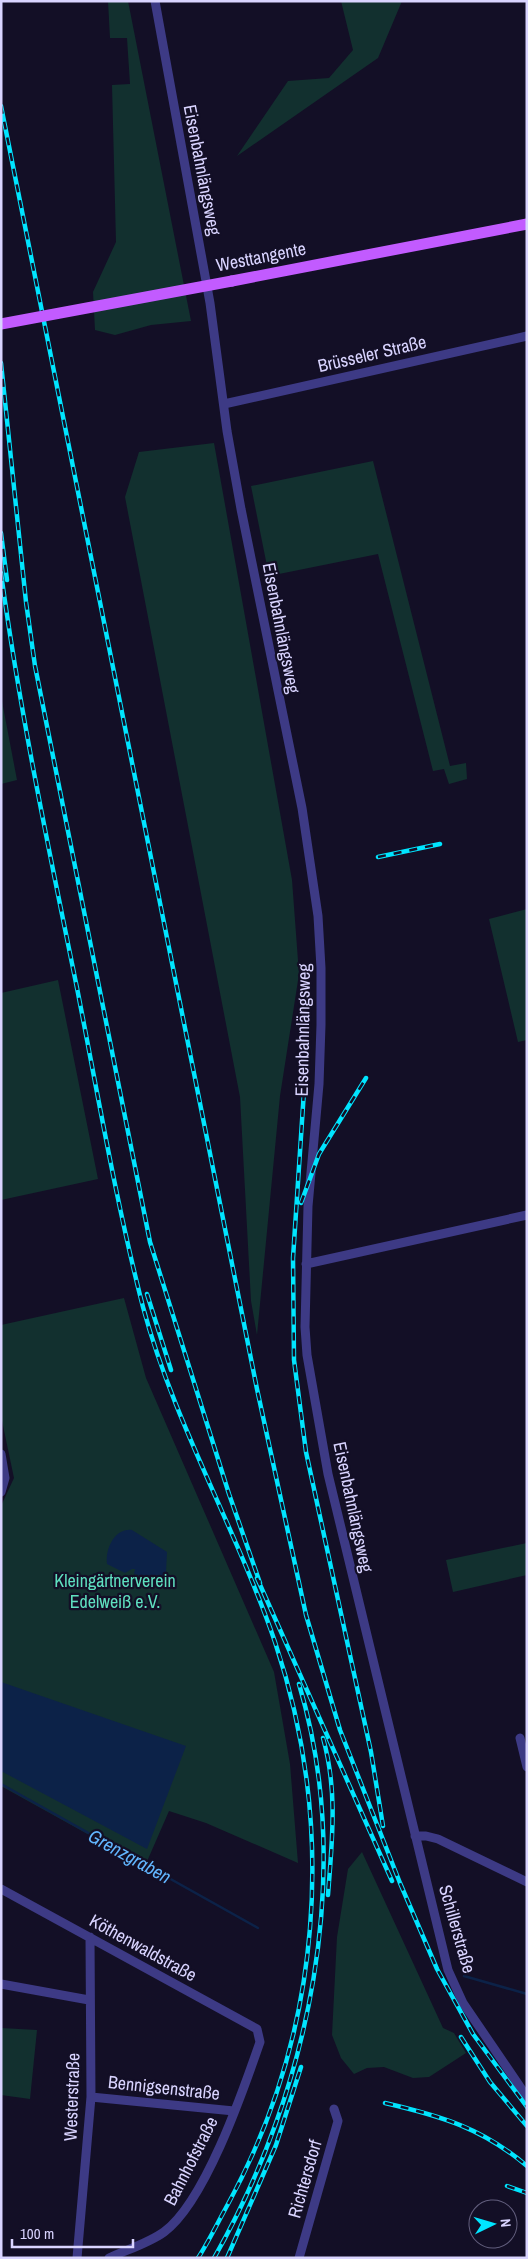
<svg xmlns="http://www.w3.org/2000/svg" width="528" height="2259" font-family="'Archivo Narrow',sans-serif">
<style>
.green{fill:#12302f}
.water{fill:#0c2248}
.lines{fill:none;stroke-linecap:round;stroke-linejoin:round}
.stream{stroke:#0c2248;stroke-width:2.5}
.minor{stroke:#3d3a85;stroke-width:9}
.major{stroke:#c25bff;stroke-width:11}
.rail-casing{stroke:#00e5ff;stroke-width:4.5}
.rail{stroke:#130f26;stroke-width:2.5;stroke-dasharray:8;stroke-linecap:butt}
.major-bridge{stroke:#c25bff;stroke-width:11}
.labels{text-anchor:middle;stroke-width:4.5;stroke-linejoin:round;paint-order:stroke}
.street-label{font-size:18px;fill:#d9d4ff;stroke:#130f26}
.park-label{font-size:18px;fill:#5fe0c0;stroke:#130f26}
.water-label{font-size:19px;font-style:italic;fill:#62b6ff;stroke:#130f26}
</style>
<rect width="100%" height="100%" fill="#130f26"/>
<path class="green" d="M 108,1 L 128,1 L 191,321 L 151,325 L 115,335 L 95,330 L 93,292 L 116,242 L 112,85 L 130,84 L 127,38 L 110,38 Z
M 341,1 L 402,1 L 378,58 L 237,156 L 288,81 L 329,78 L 353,50 Z
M 214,443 L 292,880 L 299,974 L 280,1096 L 257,1335 L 251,1301 L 240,1097 L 125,497 L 139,452 Z
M 373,461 L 450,766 L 466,763 L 467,779 L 449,784 L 444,769 L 433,771 L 378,554 L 269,576 L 251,486 Z
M 1,696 L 17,780 L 1,784 Z
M 527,909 L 527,1040 L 518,1042 L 489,919 Z
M 58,980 L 98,1179 L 1,1200 L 1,993 Z
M 124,1298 L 146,1378 L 274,1672 L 290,1764 L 298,1863 L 206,1823 L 169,1811 L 145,1866 L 1,1786 L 1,1506 L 14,1478 L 1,1416 L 1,1325 Z
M 527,1543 L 527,1575 L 453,1592 L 446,1560 Z
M 362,1852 L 443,2028 L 454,2033 L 466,2053 L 429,2077 L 413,2078 L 384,2067 L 367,2068 L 354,2074 L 341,2058 L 332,2035 L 337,1937 L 348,1869 Z
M 1,2028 L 37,2030 L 30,2099 L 1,2095 Z"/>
<path class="water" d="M 132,1530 L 167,1552 L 166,1572 L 162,1579 L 159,1580 L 134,1574 L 135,1569 L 132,1569 L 125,1573 L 107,1564 C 105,1550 114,1528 132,1530 Z
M 1,1682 L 186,1746 L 147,1849 L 1,1771 Z"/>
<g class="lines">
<path class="stream" d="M 1,1784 L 258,1928
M 464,1976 L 527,1994"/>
<path class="minor" d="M 155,1 L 210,303 L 227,431 L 241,509 L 302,808 L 318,916 L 321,968 L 321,1025 L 319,1084 L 308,1206 L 305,1327 L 307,1355 L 328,1474 L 448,1970 L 463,2003 L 527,2097
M 224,404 L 527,336
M 306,1264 L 527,1215
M 1,1454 L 5,1478 L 1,1492
M 520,1738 L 527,1767
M 415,1836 L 426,1836 L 438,1839 L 527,1882
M 1,1889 L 257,2029 L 260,2042 C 243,2091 205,2202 164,2232 C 149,2243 126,2250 109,2258
M 1,1984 L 89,2000
M 91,2097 L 234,2111
M 77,2258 L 91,2097 L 90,1937
M 299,2258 L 338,2121 L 334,2109"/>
<path class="major" d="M 232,281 L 527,224"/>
<defs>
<path id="rail" d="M 1,106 L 257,1389 L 306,1615 L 340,1730 L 400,1883 L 437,1969 L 473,2034 L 527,2107
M 1,363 L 26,602 L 35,666 L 150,1242 L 229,1494 L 260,1583
M 1,533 L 7,580
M 1,573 C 20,713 49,850 77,988 C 98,1095 116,1202 143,1307 C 174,1423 236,1528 275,1642 C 337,1828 322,2032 228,2204 C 218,2222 209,2241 198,2258
M 378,857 L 440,844
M 307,1045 L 293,1258 L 294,1360 L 306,1452 L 371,1752 L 383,1826
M 301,1203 L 319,1154 L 366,1078
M 147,1294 L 171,1370
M 257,1578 L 392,1881
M 323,1738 C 338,1791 332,1841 328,1895
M 461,2037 L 490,2082 L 527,2126
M 385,2103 C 441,2116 482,2128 527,2166
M 507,2186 L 527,2193
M 214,2258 C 310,2090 355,1872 299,1684
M 227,2258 L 276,2145 L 301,2067"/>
</defs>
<use href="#rail" class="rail-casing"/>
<use href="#rail" class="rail"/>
<path class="major-bridge" d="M 1,324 L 232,281"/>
</g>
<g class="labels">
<g class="street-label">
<text transform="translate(202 170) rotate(79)" y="6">Eisenbahnlängsweg</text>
<text transform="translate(261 257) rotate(-11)" y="6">Westtangente</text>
<text transform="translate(372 354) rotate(-13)" y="6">Brüsseler Straße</text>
<text transform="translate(281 628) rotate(79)" y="6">Eisenbahnlängsweg</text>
<text transform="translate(303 1030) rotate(-89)" y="6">Eisenbahnlängsweg</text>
<text transform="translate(353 1507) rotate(78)" y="6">Eisenbahnlängsweg</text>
<text transform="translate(457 1929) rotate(74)" y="6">Schillerstraße</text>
<text transform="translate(143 1948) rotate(29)" y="6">Köthenwaldstraße</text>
<text transform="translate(164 2088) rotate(6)" y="6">Bennigsenstraße</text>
<text transform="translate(72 2097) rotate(-88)" y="6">Westerstraße</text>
<text transform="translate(191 2161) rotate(-63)" y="6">Bahnhofstraße</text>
<text transform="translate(305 2179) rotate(-74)" y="6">Richtersdorf</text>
</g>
<g class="park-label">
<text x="115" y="1587">Kleingärtnerverein<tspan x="115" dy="21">Edelweiß e.V.</tspan></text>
</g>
<g class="water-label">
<text transform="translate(130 1856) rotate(29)" y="7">Grenzgraben</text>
</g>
</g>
<rect width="528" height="2259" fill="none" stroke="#d9d4ff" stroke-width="5"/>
<g transform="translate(493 2224) rotate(85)"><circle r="24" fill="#130f26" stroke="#625e7d"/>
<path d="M0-4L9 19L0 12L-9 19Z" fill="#00e5ff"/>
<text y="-8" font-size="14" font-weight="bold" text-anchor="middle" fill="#d9d4ff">N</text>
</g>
<path d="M12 2239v8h121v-8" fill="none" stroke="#d9d4ff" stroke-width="2.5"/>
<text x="20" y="2239" font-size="15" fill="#d9d4ff" stroke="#130f26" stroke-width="4" paint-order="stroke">100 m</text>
</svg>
